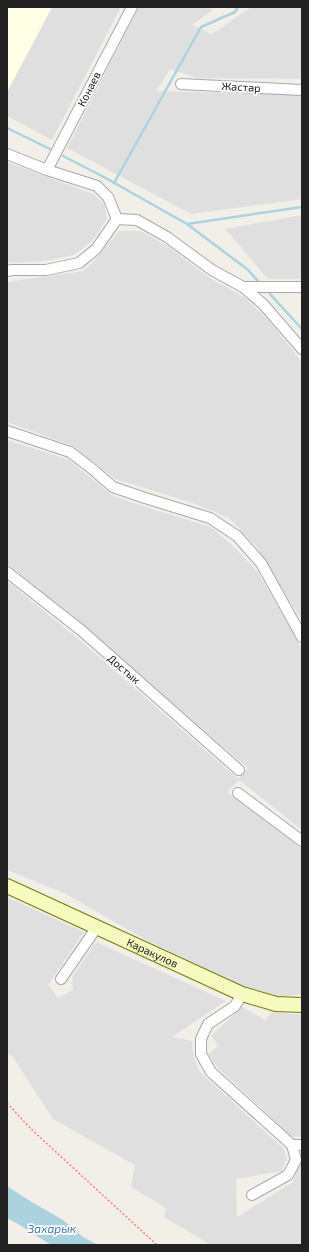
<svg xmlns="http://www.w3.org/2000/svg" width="309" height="1252" font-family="'Exo 2',sans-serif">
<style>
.residential{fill:#e0dfdf}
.education{fill:#ffffe5}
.water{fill:#aad3df}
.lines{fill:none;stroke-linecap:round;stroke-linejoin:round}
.stream{stroke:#aad3df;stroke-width:2.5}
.minor-casing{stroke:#a9a9a9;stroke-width:12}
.secondary-casing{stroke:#707d05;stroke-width:16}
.path{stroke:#fa8072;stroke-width:1.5;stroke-dasharray:2 2;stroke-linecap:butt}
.minor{stroke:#fff;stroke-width:10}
.secondary{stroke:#f7fabf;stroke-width:14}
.labels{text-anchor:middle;stroke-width:3.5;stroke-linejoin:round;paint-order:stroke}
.street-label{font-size:11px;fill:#222;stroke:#fff}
.water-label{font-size:12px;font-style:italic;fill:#4a7aab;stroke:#fff}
</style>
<rect width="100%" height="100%" fill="#f2efe9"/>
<path class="residential" d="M 52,7 L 121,7 L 52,140 L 7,116 L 7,92 Z
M 139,7 L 206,7 L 213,10 L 192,25 L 212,34 L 251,7 L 302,7 L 302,79 L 197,78 L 170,69 L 156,91 L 302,95 L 302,199 L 191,214 L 67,148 Z
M 7,162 L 93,194 L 104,204 L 107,219 L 93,240 L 74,255 L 45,261 L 7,263 Z
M 302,215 L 302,279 L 268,279 L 225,229 Z
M 119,231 L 141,231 L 169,247 L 211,279 L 244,297 L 269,321 L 302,362 L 302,621 L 257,547 L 229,518 L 193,503 L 115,479 L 73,446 L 7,422 L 7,283 L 13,281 L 84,271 L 101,253 Z
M 7,440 L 69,460 L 113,496 L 139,505 L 211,527 L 233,546 L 257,571 L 302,649 L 302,830 L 239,780 L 227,792 L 302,849 L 302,994 L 280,997 L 238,984 L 148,941 L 66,894 L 7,870 L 7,581 L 82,642 L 238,779 L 248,768 L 7,563 Z
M 7,897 L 84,932 L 48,985 L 58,998 L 73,990 L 72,977 L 96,942 L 226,1001 L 172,1037 L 192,1041 L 193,1054 L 199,1071 L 284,1149 L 286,1160 L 282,1171 L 236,1179 L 237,1217 L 293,1182 L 302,1155 L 302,1245 L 211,1245 L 164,1217 L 166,1208 L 131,1187 L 135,1165 L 53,1119 L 13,1057 L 7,1053 Z
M 242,1007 L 265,1020 L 272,1012 L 302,1015 L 302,1137 L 291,1136 L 218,1068 L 209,1055 L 218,1045 L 211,1036 Z"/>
<path class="education" d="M 7,7 L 52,7 L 7,92 Z"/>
<path class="water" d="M 7,1186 L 30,1201 L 63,1220 L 83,1237 L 98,1245 L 51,1245 L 18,1224 L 7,1218 Z"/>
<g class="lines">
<path class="stream" d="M 7,128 L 50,149
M 63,156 L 102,176 L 187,224 L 247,269 L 258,281
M 114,183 L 201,27 L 235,12 L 238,7
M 187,224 L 302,207
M 270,294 L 302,329"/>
<defs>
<path id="minor" d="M 181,84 L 302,90
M 7,154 L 47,170 L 97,186 L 108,197 L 117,219 L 137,220 L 167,237 L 212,270 L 243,287 L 263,304 L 302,349
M 47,170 L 132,7
M 7,271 L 12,270 L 46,270 L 79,263 L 96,249 L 117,219
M 243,287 L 302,287
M 7,431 L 70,452 L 91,468 L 113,487 L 145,498 L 210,518 L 237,536 L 261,563 L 302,637
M 7,572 L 82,631 L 239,770
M 238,793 L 302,841
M 61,979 L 97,927
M 242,994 L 235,1006 L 208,1024 L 201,1039 L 201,1054 L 211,1072 L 292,1145 L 296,1160 L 288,1175 L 252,1195
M 292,1145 L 302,1145"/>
<g id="secondary">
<path id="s1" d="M 7,886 L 242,994 L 276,1004 L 302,1005"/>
</g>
</defs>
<use href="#minor" class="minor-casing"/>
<use href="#secondary" class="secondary-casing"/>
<path class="path" d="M 7,1103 L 31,1129 L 157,1245"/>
<use href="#minor" class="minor"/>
<use href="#secondary" class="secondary"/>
</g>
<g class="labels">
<g class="street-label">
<text transform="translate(241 87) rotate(3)" y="4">Жастар</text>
<text transform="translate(89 89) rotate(-63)" y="4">Конаев</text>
<text transform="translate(124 669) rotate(41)" y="4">Достык</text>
<text dy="4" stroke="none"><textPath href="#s1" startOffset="160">Каракулов</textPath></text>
</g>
<g class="water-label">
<text x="52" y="1233">Захарык</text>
</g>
</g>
<rect width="309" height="1252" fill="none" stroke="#222222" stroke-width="16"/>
</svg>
